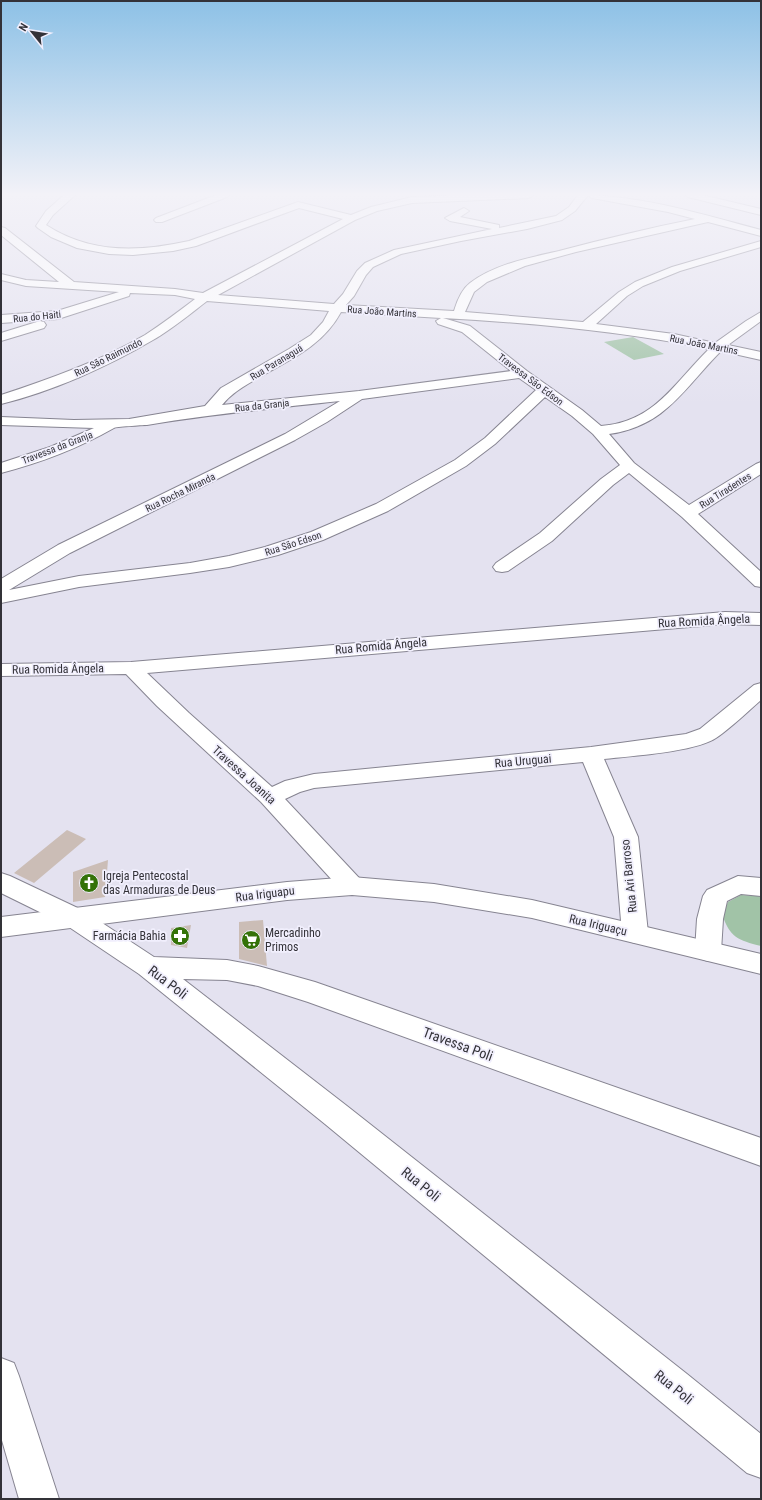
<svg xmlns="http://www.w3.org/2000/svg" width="762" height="1500" font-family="'Roboto Condensed',sans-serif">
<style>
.green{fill:#a1c3a7}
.building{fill:#cbbdb6}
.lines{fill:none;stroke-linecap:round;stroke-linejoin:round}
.minor-casing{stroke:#868491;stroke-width:2}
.secondary-casing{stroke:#868491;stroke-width:2}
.minor{fill:#fff;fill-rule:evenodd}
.secondary{fill:#fff;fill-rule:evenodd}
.labels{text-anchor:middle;stroke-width:3.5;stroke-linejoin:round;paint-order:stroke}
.far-street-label{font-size:10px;fill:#333238;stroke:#f1effd}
.street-label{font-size:12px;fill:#333238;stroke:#f1effd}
.poi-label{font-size:12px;fill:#333238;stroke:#f1effd;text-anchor:start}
.near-street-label{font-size:14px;fill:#333238;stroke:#f1effd}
</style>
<rect width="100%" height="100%" fill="#e4e2f0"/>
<path class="green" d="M 633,337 L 664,354 L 634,360 L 604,342 Z
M 741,895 L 761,896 L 761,946 C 738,940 730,938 722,914 L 728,902 Z"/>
<path class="building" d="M 67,830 L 86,839 L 34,883 L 14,873 Z
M 108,860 L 105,897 L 73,902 L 73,872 Z
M 263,920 L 267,966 L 239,959 L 239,922 Z
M 191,925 L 187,948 L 171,945 L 171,928 Z"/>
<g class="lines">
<defs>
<path id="minor" d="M 64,195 L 75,195 L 53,215 L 46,225 C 91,254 139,252 189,241 L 298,202 L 351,215 L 371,207 L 412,197 L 464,195 L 534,195 L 529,198 L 412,203 L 377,211 L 355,220 L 218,295 L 334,304 L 343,294 L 357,271 L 365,263 L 394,250 L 492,229 L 450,221 L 445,218 L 464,208 L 469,211 L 460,217 L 499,225 L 499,228 L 556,216 L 569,207 L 578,195 C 641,195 701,214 761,230 L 761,236 L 708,222 L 576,252 L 525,266 L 487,282 L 474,292 L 465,312 L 583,322 L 619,292 L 635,282 L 672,267 L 761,241 L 761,247 L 680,271 L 643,286 L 627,296 L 596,324 L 674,334 L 715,343 L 746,321 L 761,312 L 761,321 L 728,345 L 761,352 L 761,360 L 721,351 C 684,388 666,426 609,434 L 634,463 L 689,505 L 756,464 L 761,462 L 761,474 L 698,514 L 761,572 L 761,587 L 755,586 L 682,517 L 629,473 L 613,485 L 552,541 L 508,571 L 502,572 L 496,571 L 493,567 L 496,563 L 540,533 L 601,479 L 620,465 L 593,434 L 572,416 L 545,397 L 495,444 L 466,466 L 388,511 L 323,540 L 278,555 L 229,567 L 190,573 L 79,587 L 1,603 L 1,579 L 58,545 L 285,434 L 340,401 C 275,408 211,414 147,425 C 142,425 115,427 114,428 C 79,448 40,463 1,473 L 1,463 L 50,447 L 94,428 L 1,425 L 1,417 L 74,420 L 129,419 L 205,406 L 221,388 L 289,349 L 311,335 L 323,322 L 329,311 L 207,301 C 190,314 172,329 153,340 C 109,366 51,392 1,404 L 1,395 C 50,379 100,361 145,335 C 162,324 179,311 195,299 L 175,295 L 130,293 L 129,296 L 58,319 L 1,323 L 1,315 L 57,311 L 119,292 L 26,286 L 1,280 L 1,274 L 26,280 L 59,282 L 1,235 L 1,227 L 5,228 L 74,282 L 175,289 L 203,293 L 343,219 L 299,208 L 196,246 L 173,251 L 133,255 L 109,254 L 77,248 L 51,237 L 38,228 L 36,226 L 46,211 ZM 588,195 L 592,198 L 668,212 L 695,219 C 650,228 604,239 559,251 C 529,258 495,264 470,283 C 462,289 457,301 454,311 L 346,305 L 354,296 L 366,275 L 373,267 L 401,254 L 461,241 L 527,229 L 562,220 L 575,211 ZM 341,312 L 441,318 L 436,321 L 438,324 L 462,332 L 511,371 L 359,391 L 222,405 C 232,393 243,387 256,379 C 289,360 322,347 341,312 ZM 443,318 C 532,323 622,331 709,349 C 674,383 655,422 601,426 L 582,410 L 527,371 L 470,326 ZM 519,378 L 536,390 L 485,438 L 455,460 L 376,504 L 311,532 L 265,547 L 229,556 L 190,563 L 79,576 L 9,590 L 70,553 L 295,440 L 327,422 L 362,399 Z
M 216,195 L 229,195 L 227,197 L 162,222 L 156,222 L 154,220 L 156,218 Z
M 40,321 L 44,322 L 46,325 L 44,328 L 1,341 L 1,333 Z
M 725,612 L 761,613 L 761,625 L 725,624 L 147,673 L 189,713 L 272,787 L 285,781 L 314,774 L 591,747 L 686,734 L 700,729 L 754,685 L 761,683 L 761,700 C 747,712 732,727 716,738 C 695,752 631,756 604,759 L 638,837 L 648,933 L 644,940 L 635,943 L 626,940 L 622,933 L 614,837 L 583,762 L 314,788 L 300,792 L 285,799 L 361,880 L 365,886 L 361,892 L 352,895 L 343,892 L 261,802 L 157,706 L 126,674 L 1,676 L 1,664 L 131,662 Z
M 1,873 L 10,876 L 84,911 L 154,957 L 227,960 L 258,966 L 315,982 L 761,1138 L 761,1166 L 308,1002 L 258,986 L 227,980 L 183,979 L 347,1106 L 687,1374 L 761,1434 L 761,1478 L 747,1473 L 325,1124 L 139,974 L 66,925 L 1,893 Z
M 738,876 L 761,878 L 761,896 L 741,894 L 727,901 L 723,919 L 721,951 L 717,958 L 708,961 L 699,958 L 695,951 L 697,919 L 703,896 L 707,890 Z
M 1,1358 L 14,1363 L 19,1376 L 59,1499 L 19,1499 L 1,1437 Z"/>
<path id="secondary" d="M 686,195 L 702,195 L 761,209 L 761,215 L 688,197 Z
M 352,877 L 434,884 L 532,900 L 761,954 L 761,974 L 532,918 L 434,902 L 352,895 L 287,900 L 1,937 L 1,917 L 287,882 Z"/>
</defs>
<use href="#minor" class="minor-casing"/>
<use href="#secondary" class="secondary-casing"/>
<use href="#minor" class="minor"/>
<use href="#secondary" class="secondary"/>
</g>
<linearGradient id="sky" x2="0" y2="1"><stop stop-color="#8dc1e6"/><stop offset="0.48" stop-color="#f3f2f8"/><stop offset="1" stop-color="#f3f2f8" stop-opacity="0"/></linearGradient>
<rect width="762" height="405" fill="url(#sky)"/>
<defs>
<symbol id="church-disc" viewBox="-11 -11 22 22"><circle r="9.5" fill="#347208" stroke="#f1effd"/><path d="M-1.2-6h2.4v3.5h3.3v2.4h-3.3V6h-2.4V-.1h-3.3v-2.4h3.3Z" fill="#fff"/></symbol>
<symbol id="pharmacy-disc" viewBox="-11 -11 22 22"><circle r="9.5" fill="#347208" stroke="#f1effd"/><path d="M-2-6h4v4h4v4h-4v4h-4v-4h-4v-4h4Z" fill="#fff"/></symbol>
<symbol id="supermarket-disc" viewBox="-11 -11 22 22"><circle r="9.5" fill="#347208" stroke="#f1effd"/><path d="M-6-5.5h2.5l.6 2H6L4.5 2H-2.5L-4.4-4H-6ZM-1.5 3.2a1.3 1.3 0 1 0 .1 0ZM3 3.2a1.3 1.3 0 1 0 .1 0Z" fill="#fff"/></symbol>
</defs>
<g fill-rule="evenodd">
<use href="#church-disc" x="78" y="872" width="22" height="22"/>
<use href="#pharmacy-disc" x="169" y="925" width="22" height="22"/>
<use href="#supermarket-disc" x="240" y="929" width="22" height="22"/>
</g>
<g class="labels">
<g class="far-street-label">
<text transform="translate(382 311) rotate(4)" y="4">Rua João Martins</text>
<text transform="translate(37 316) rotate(-6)" y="4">Rua do Haiti</text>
<text transform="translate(704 344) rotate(11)" y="4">Rua João Martins</text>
<text transform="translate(108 357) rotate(-26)" y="4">Rua São Raimundo</text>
<text transform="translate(276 362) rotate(-31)" y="4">Rua Paranaguá</text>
<text transform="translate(531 379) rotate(37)" y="4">Travessa São Edson</text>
<text transform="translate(262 405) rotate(-6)" y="4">Rua da Granja</text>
<text transform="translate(57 447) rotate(-21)" y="4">Travessa da Granja</text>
<text transform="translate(725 490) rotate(-32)" y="4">Rua Tiradentes</text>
<text transform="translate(180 492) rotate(-26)" y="4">Rua Rocha Miranda</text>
<text transform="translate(293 543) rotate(-18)" y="4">Rua São Edson</text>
</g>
<g class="street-label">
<text transform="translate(704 621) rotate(-3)" y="4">Rua Romida Ângela</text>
<text transform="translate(381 646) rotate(-5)" y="4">Rua Romida Ângela</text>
<text transform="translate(58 669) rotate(-1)" y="4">Rua Romida Ângela</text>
<text transform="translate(523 761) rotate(-5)" y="4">Rua Uruguai</text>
<text transform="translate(244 775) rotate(42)" y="4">Travessa Joanita</text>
<text transform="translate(629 876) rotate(-96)" y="4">Rua Ari Barroso</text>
<text transform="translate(265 894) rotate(-7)" y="4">Rua Iriguapu</text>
<text transform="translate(598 925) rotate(13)" y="4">Rua Iriguaçu</text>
</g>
<g class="poi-label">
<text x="103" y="880">Igreja Pentecostal<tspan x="103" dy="14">das Armaduras de Deus</tspan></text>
<text x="265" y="937">Mercadinho<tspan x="265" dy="14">Primos</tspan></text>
<text x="166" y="940" text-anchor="end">Farmácia Bahia</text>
</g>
<g class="near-street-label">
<text transform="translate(168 982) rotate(37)" y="5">Rua Poli</text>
<text transform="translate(458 1044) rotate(20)" y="5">Travessa Poli</text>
<text transform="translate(421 1184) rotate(39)" y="5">Rua Poli</text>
<text transform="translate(674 1387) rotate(39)" y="5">Rua Poli</text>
</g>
</g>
<rect width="762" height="1500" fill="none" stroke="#333238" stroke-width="4"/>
<g transform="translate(32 32) rotate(300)" stroke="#f1effd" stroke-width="3" paint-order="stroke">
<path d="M0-3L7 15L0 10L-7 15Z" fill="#333238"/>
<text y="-6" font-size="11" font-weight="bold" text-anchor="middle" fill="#333238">N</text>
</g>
</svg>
